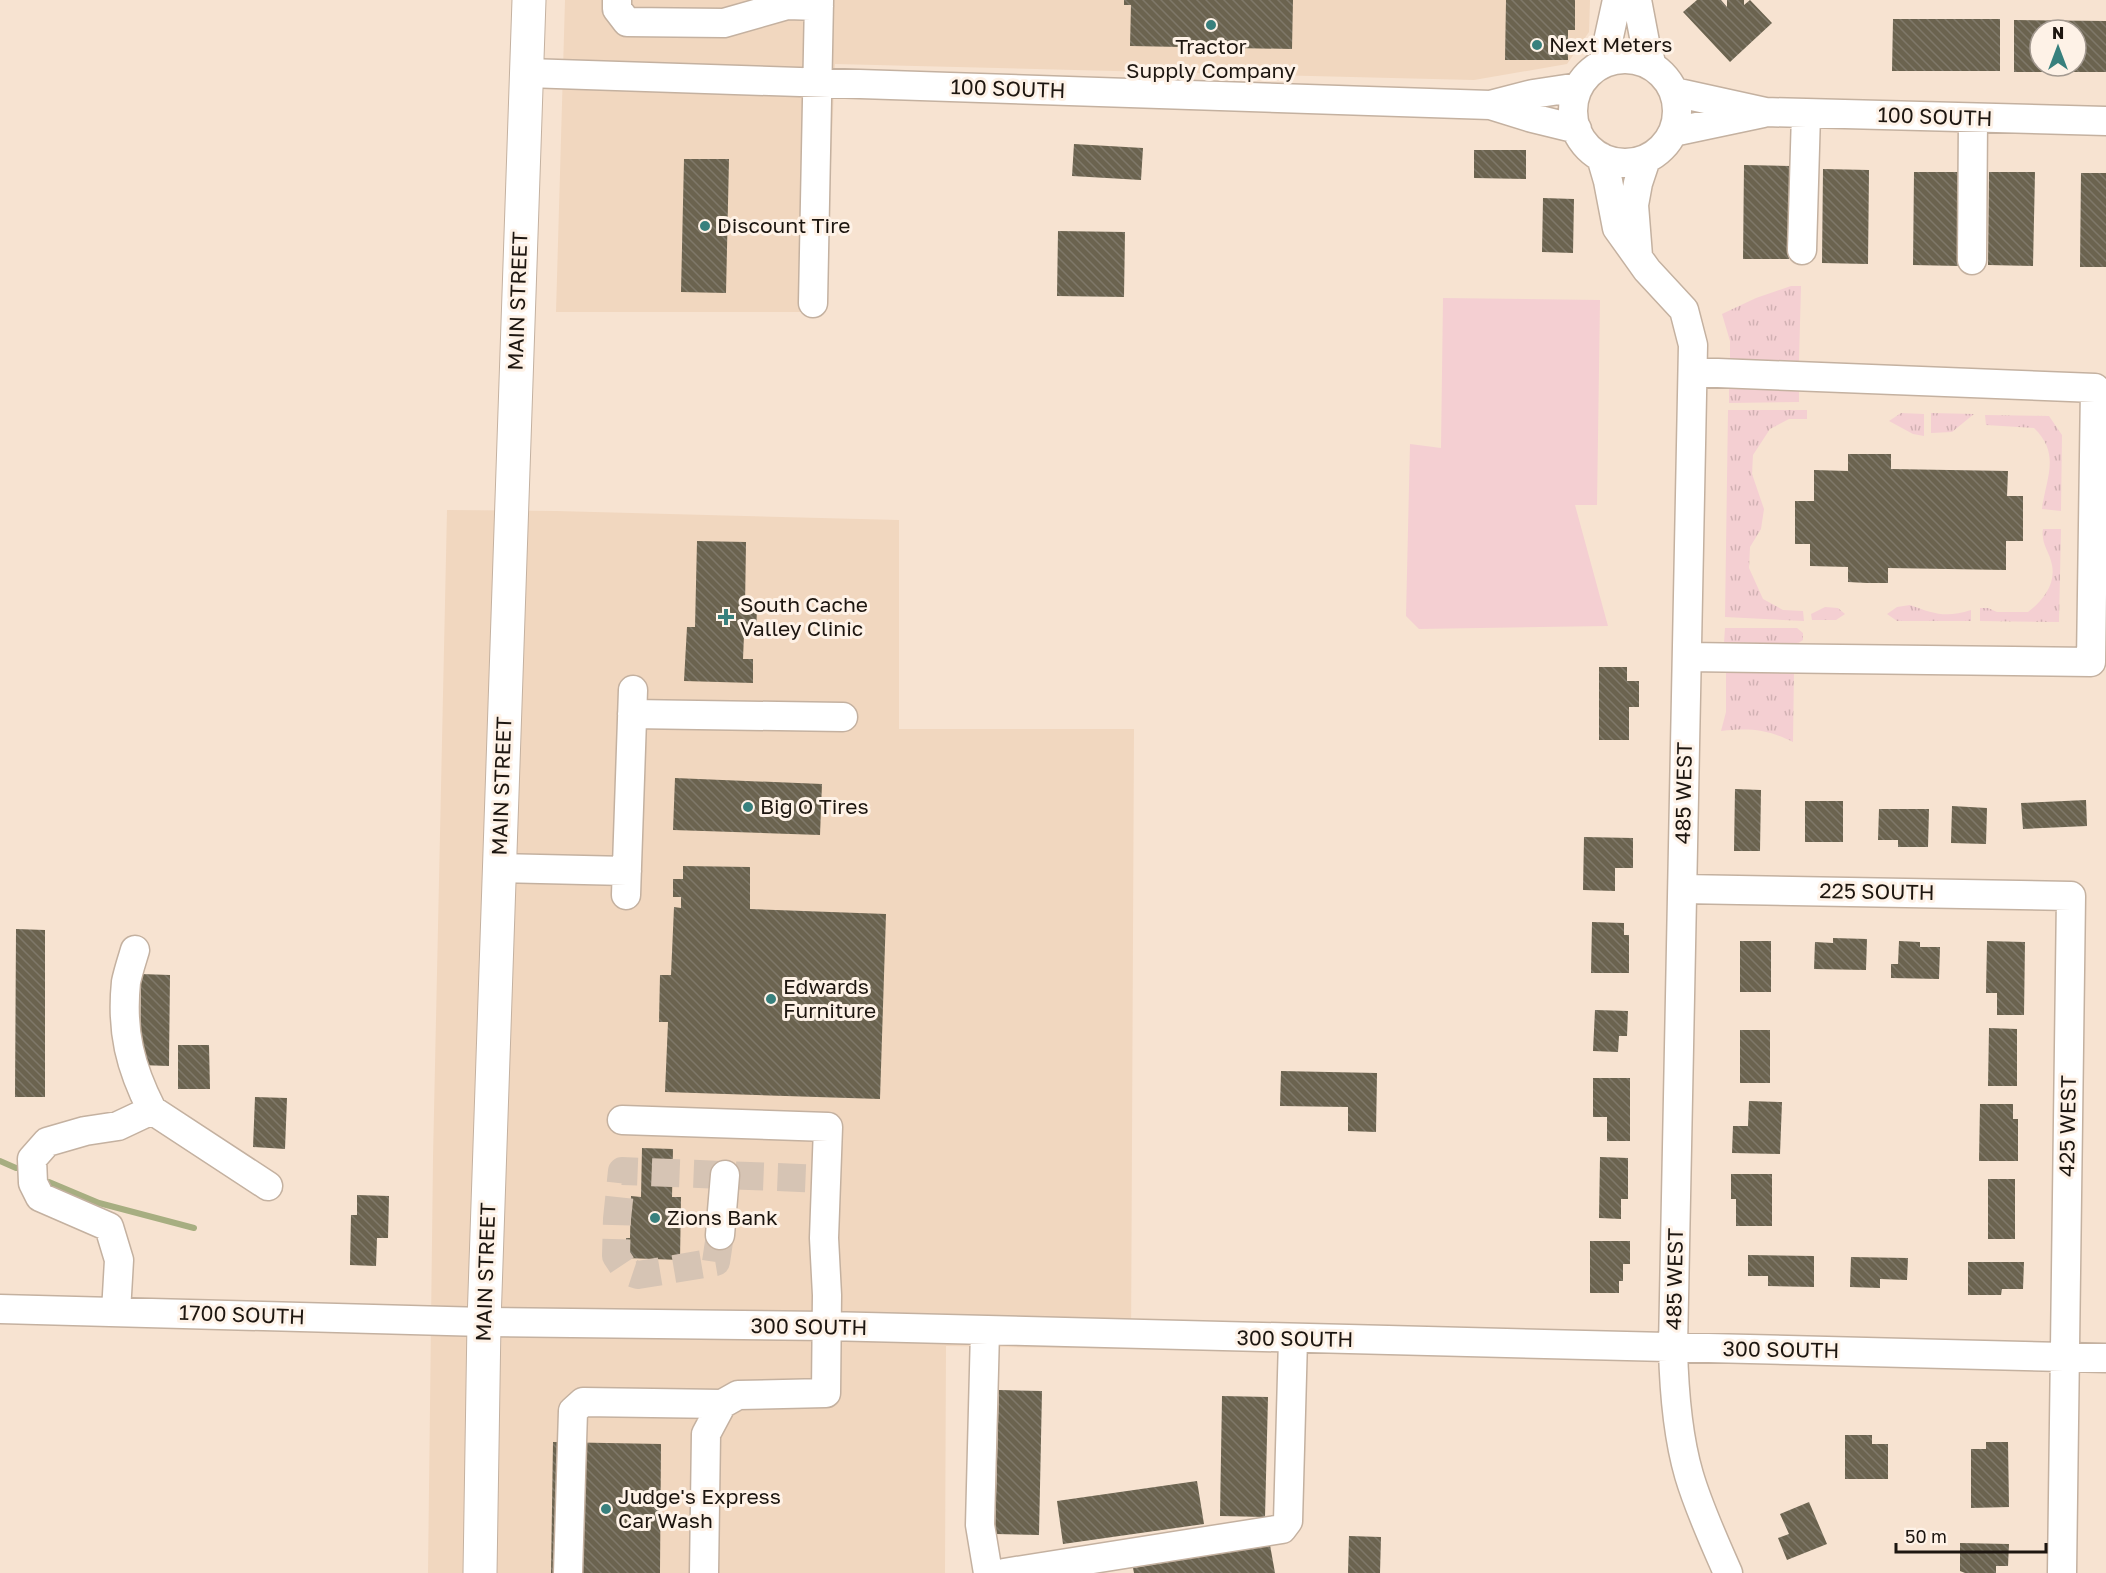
<svg xmlns="http://www.w3.org/2000/svg" width="2106" height="1573" font-family="'Golos Text',sans-serif">
<style>
.built{fill:#f1d7bf}
.grass{fill:url(#grass-tufts)}
.pitch{fill:#f4cfd2}
.lines{fill:none;stroke-linecap:round;stroke-linejoin:round}
.stream{stroke:#a7ae81;stroke-width:6}
.building{fill:url(#building-back-hatch);fill-rule:evenodd}
.minor-tunnel{stroke:#d6c4b4;stroke-width:28;stroke-dasharray:28 14;stroke-linecap:butt}
.minor-casing{stroke:#c4b1a0;stroke-width:31}
.major-casing{stroke:#c4b1a0;stroke-width:35}
.minor{stroke:#fff;stroke-width:28}
.major{stroke:#fff;stroke-width:33}
.poi-dot{fill:#38807d;stroke:#fef2e7;stroke-width:2}
.labels{text-anchor:middle;stroke-width:6;stroke-linejoin:round;paint-order:stroke}
.poi-label{font-size:21px;fill:#1d1610;stroke:#fef2e7;text-anchor:start}
.street-label{font-size:21px;fill:#1d1610;stroke:#fef2e7}
</style>
<defs>
<pattern id="grass-tufts" width="24" height="20" patternUnits="userSpaceOnUse" patternTransform="scale(1.5)"><rect width="24" height="20" fill="#f4cfd2"/><path d="M3 7l-1-3M5 7V3M7 7l1-3M15 17l-1-3M17 17v-4M19 17l1-3" fill="none" stroke="#d1b1b3"/></pattern>
<pattern id="building-back-hatch" width="6" height="6" patternUnits="userSpaceOnUse" patternTransform="scale(1.5)"><rect width="6" height="6" fill="#6b634f"/><path d="M-1 5l2 2M0 0l6 6M5-1l2 2" fill="none" stroke="#7f7869"/></pattern>
</defs>
<rect width="100%" height="100%" fill="#f7e3d1"/>
<path class="built" d="M 565,0 L 1590,0 L 1589,32 L 1567,64 L 1474,80 L 835,64 L 825,312 L 556,312 Z
M 447,510 L 556,511 L 899,520 L 899,729 L 1134,729 L 1131,1349 L 946,1346 L 945,1573 L 428,1573 L 433,1158 Z"/>
<path class="grass" d="M 1791,286 L 1801,286 L 1799,361 L 1730,360 L 1730,341 L 1722,314 L 1756,298 Z
M 1729,386 L 1799,386 L 1799,402 L 1729,403 Z
M 1728,410 L 1807,410 L 1807,419 L 1789,419 L 1770,429 L 1753,455 L 1752,474 L 1764,509 L 1761,529 L 1750,547 L 1749,568 L 1763,599 L 1783,610 L 1803,611 L 1804,621 L 1725,617 Z
M 1901,413 L 1924,414 L 1924,436 L 1913,434 L 1889,421 Z
M 1931,413 L 1974,414 L 1952,432 L 1931,433 Z
M 1985,415 L 2049,416 L 2062,435 L 2061,511 L 2042,509 C 2046,478 2061,454 2034,428 L 1986,425 Z
M 2043,529 L 2061,529 L 2059,622 L 1980,621 L 1980,608 L 1988,608 L 1997,612 L 2028,612 C 2042,601 2056,585 2052,565 C 2049,550 2041,545 2043,529 Z
M 1910,605 C 1934,614 1946,618 1971,610 L 1971,621 L 1897,621 L 1887,614 L 1897,607 Z
M 1825,607 L 1838,608 L 1845,614 L 1836,620 L 1812,620 L 1811,614 Z
M 1725,628 L 1797,628 L 1803,633 L 1803,640 L 1797,644 L 1724,643 Z
M 1726,668 L 1794,670 L 1793,742 C 1767,729 1749,728 1721,731 L 1726,712 Z"/>
<path class="pitch" d="M 1443,298 L 1600,300 L 1597,505 L 1575,505 L 1608,626 L 1419,629 L 1406,616 L 1410,444 L 1441,448 Z"/>
<g class="lines">
<path class="stream" d="M 0,1161 L 16,1168
M 49,1182 L 99,1203 L 194,1228"/>
</g>
<path class="building" d="M 1124,0 L 1293,0 L 1292,49 L 1130,46 L 1131,5 L 1124,5 Z
M 1506,0 L 1575,0 L 1575,30 L 1568,30 L 1568,60 L 1505,60 Z
M 1697,0 L 1721,0 L 1727,7 L 1727,0 L 1744,0 L 1744,5 L 1750,0 L 1772,23 L 1730,62 L 1683,12 Z
M 1893,19 L 2000,19 L 2000,71 L 1892,71 Z
M 2014,20 L 2106,21 L 2106,72 L 2014,72 ZM 2040,30 L 2076,30 L 2076,66 L 2040,66 Z
M 1074,144 L 1143,148 L 1141,180 L 1072,176 Z
M 1474,150 L 1526,150 L 1526,179 L 1474,178 Z
M 684,159 L 729,159 L 726,293 L 681,292 Z
M 1744,165 L 1790,166 L 1789,259 L 1743,259 Z
M 1823,169 L 1869,170 L 1868,264 L 1822,263 Z
M 1914,172 L 1960,172 L 1959,266 L 1913,265 Z
M 1989,172 L 2035,172 L 2033,266 L 1988,265 Z
M 2081,173 L 2106,173 L 2106,267 L 2080,267 Z
M 1543,198 L 1574,199 L 1573,253 L 1542,252 Z
M 1058,231 L 1125,232 L 1124,297 L 1057,296 Z
M 1848,454 L 1891,454 L 1891,469 L 2008,471 L 2007,496 L 2023,496 L 2023,541 L 2006,541 L 2006,570 L 1888,568 L 1888,583 L 1867,583 L 1848,582 L 1848,567 L 1810,566 L 1810,544 L 1795,544 L 1795,501 L 1814,501 L 1814,470 L 1848,471 Z
M 697,541 L 746,542 L 745,607 L 757,608 L 756,635 L 744,635 L 743,659 L 753,659 L 753,683 L 684,681 L 687,627 L 695,627 Z
M 1599,667 L 1627,667 L 1627,681 L 1639,681 L 1639,707 L 1629,707 L 1629,740 L 1599,740 Z
M 675,778 L 822,784 L 820,835 L 673,830 Z
M 1735,789 L 1761,790 L 1760,851 L 1734,851 Z
M 2086,800 L 2087,826 L 2023,829 L 2021,803 Z
M 1805,801 L 1843,801 L 1843,842 L 1805,842 Z
M 1952,806 L 1987,808 L 1986,844 L 1951,843 Z
M 1879,809 L 1929,809 L 1928,847 L 1898,847 L 1898,840 L 1878,840 Z
M 1584,837 L 1633,838 L 1633,868 L 1615,868 L 1615,891 L 1583,890 Z
M 683,866 L 750,867 L 750,909 L 886,914 L 880,1099 L 665,1092 L 668,1022 L 659,1022 L 660,975 L 671,975 L 674,907 L 681,908 L 681,897 L 673,897 L 673,879 L 683,879 Z
M 1592,922 L 1624,923 L 1624,935 L 1629,935 L 1629,973 L 1591,973 Z
M 16,929 L 45,930 L 45,1097 L 15,1097 Z
M 1833,938 L 1867,939 L 1866,970 L 1814,969 L 1815,942 L 1833,943 Z
M 1740,941 L 1771,941 L 1771,992 L 1740,992 Z
M 1899,941 L 1920,942 L 1920,947 L 1940,947 L 1939,979 L 1891,978 L 1891,964 L 1898,964 Z
M 1987,941 L 2025,942 L 2024,1015 L 1997,1015 L 1997,993 L 1986,993 Z
M 141,974 L 170,975 L 169,1066 L 140,1065 Z
M 1595,1010 L 1628,1011 L 1627,1036 L 1619,1036 L 1618,1052 L 1593,1051 Z
M 1989,1028 L 2017,1029 L 2017,1086 L 1988,1086 Z
M 1740,1030 L 1770,1030 L 1770,1083 L 1740,1083 Z
M 178,1045 L 209,1045 L 210,1089 L 178,1089 Z
M 1281,1071 L 1377,1073 L 1376,1132 L 1348,1131 L 1348,1107 L 1280,1106 Z
M 1593,1078 L 1630,1078 L 1630,1141 L 1607,1141 L 1607,1117 L 1593,1117 Z
M 255,1097 L 287,1098 L 285,1149 L 253,1147 Z
M 1749,1101 L 1782,1102 L 1780,1154 L 1732,1153 L 1733,1126 L 1748,1126 Z
M 1980,1104 L 2013,1104 L 2013,1119 L 2018,1119 L 2018,1161 L 1979,1161 Z
M 642,1148 L 673,1149 L 672,1197 L 681,1197 L 680,1260 L 626,1258 L 626,1238 L 630,1238 L 631,1196 L 641,1197 Z
M 1600,1157 L 1628,1158 L 1628,1199 L 1621,1199 L 1621,1219 L 1599,1218 Z
M 1731,1174 L 1772,1174 L 1772,1226 L 1736,1226 L 1736,1199 L 1731,1199 Z
M 1988,1179 L 2015,1179 L 2015,1239 L 1988,1239 Z
M 357,1195 L 389,1196 L 388,1238 L 377,1238 L 376,1266 L 350,1265 L 351,1215 L 357,1215 Z
M 1590,1241 L 1630,1241 L 1630,1264 L 1623,1264 L 1623,1281 L 1619,1281 L 1619,1293 L 1590,1293 Z
M 1748,1255 L 1814,1256 L 1814,1287 L 1768,1286 L 1768,1276 L 1748,1276 Z
M 1851,1257 L 1908,1258 L 1907,1280 L 1880,1279 L 1880,1288 L 1850,1287 Z
M 1968,1262 L 2024,1262 L 2023,1289 L 2002,1289 L 2001,1295 L 1968,1295 Z
M 999,1390 L 1042,1391 L 1039,1535 L 995,1534 Z
M 1222,1396 L 1268,1397 L 1265,1517 L 1220,1516 Z
M 1845,1435 L 1872,1435 L 1872,1444 L 1888,1444 L 1888,1479 L 1845,1479 Z
M 553,1442 L 661,1444 L 660,1573 L 551,1573 Z
M 1986,1442 L 2008,1442 L 2009,1507 L 1971,1508 L 1971,1449 L 1986,1449 Z
M 1197,1481 L 1204,1524 L 1063,1544 L 1057,1501 Z
M 1809,1502 L 1827,1544 L 1787,1560 L 1778,1538 L 1789,1534 L 1780,1514 Z
M 1349,1536 L 1381,1537 L 1380,1573 L 1348,1573 Z
M 1960,1543 L 2009,1544 L 2008,1566 L 1996,1566 L 1996,1573 L 1965,1573 L 1960,1571 Z
M 1270,1545 L 1275,1573 L 1134,1573 L 1133,1568 Z"/>
<g class="lines">
<path class="minor-tunnel" d="M 720,1235 L 716,1262 L 638,1275 L 626,1271 L 616,1256 L 617,1219 L 622,1171 L 826,1179"/>
<defs>
<path id="minor" d="M 617,0 L 617,9 L 627,22 L 724,23 L 787,5 L 819,6
M 1637,0 L 1645,42 L 1652,66
M1573 111a52 52 0 1 1 104 0a52 52 0 1 1-104 0Z
M 1603,64 L 1617,0
M 527,73 L 1490,105 L 1532,118 L 1577,129
M 1674,92 L 1765,112 L 2106,121
M 1490,105 L 1533,94 L 1579,87
M 1673,132 L 1763,113
M 1601,157 L 1608,181 L 1617,228 L 1647,270 L 1684,310 L 1693,345 L 1673,1348 C 1674,1390 1677,1434 1689,1475 C 1699,1509 1714,1541 1728,1573
M 1802,250 L 1806,114
M 1638,256 L 1634,205 L 1638,183 L 1646,159
M 1972,260 L 1973,118
M 813,303 L 819,0
M 1687,657 L 2091,662 L 2095,388 L 1693,372
M 632,714 L 843,717
M 499,868 L 627,871
M 1683,889 L 2071,896 L 2062,1573
M 626,895 L 633,690
M 135,950 C 132,960 128,972 126,982 C 121,1031 130,1067 152,1110
M 622,1120 L 828,1127 L 824,1238 L 827,1295 L 826,1393 L 738,1395 L 722,1404 L 706,1434 L 704,1573
M 720,1235 L 725,1175
M 0,1309 L 484,1322 L 826,1326 L 2106,1358
M 116,1312 L 119,1260 L 109,1227 L 40,1197 L 33,1183 L 32,1159 L 47,1142 L 85,1131 L 118,1126 L 152,1110 L 268,1186
M 985,1331 L 980,1525 L 988,1573
M 568,1573 L 573,1411 L 583,1402 L 722,1404
M 1004,1573 L 1282,1529 L 1288,1521 L 1293,1339"/>
<path id="major" d="M 480,1573 L 484,1322 L 529,0"/>
</defs>
<use href="#minor" class="minor-casing"/>
<use href="#major" class="major-casing"/>
<use href="#minor" class="minor"/>
<use href="#major" class="major"/>
</g>
<g class="poi-dot">
<circle cx="1211" cy="25" r="6"/>
<circle cx="1537" cy="45" r="6"/>
<circle cx="705" cy="226" r="6"/>
<path d="M723 608h6v6h6v6h-6v6h-6v-6h-6v-6h6z"/>
<circle cx="748" cy="807" r="6"/>
<circle cx="771" cy="999" r="6"/>
<circle cx="655" cy="1218" r="6"/>
<circle cx="606" cy="1509" r="6"/>
</g>
<g class="labels">
<g class="poi-label">
<text x="1549" y="52">Next Meters</text>
<text x="1211" y="54" text-anchor="middle">Tractor<tspan x="1211" dy="24">Supply Company</tspan></text>
<text x="717" y="233">Discount Tire</text>
<text x="740" y="612">South Cache<tspan x="740" dy="24">Valley Clinic</tspan></text>
<text x="760" y="814">Big O Tires</text>
<text x="783" y="994">Edwards<tspan x="783" dy="24">Furniture</tspan></text>
<text x="667" y="1225">Zions Bank</text>
<text x="618" y="1504">Judge's Express<tspan x="618" dy="24">Car Wash</tspan></text>
</g>
<g class="street-label">
<text transform="translate(1008 89) rotate(2)" y="7">100 SOUTH</text>
<text transform="translate(1935 117) rotate(2)" y="7">100 SOUTH</text>
<text transform="translate(518 301) rotate(-88)" y="7">MAIN STREET</text>
<text transform="translate(502 786) rotate(-88)" y="7">MAIN STREET</text>
<text transform="translate(1684 793) rotate(-89)" y="7">485 WEST</text>
<text transform="translate(1877 892) rotate(1)" y="7">225 SOUTH</text>
<text transform="translate(2068 1126) rotate(-89)" y="7">425 WEST</text>
<text transform="translate(486 1272) rotate(-88)" y="7">MAIN STREET</text>
<text transform="translate(1675 1279) rotate(-89)" y="7">485 WEST</text>
<text transform="translate(242 1315) rotate(2)" y="7">1700 SOUTH</text>
<text transform="translate(809 1327) rotate(1)" y="7">300 SOUTH</text>
<text transform="translate(1295 1339) rotate(1)" y="7">300 SOUTH</text>
<text transform="translate(1781 1350) rotate(1)" y="7">300 SOUTH</text>
</g>
</g>
<g transform="translate(2058 48)"><circle r="28" fill="#fef2e7" stroke="#a49a91" stroke-width="1.5"/>
<path d="M0-4.5L10 22L0 15L-10 22Z" fill="#38807d"/>
<text y="-9" font-size="16" font-weight="bold" text-anchor="middle" fill="#1d1610">N</text>
</g>
<path d="M1896 1543v9h150v-9" fill="none" stroke="#1d1610" stroke-width="3"/>
<text x="1905" y="1543" font-size="18" fill="#1d1610" stroke="#fef2e7" stroke-width="4.5" paint-order="stroke">50 m</text>
</svg>
